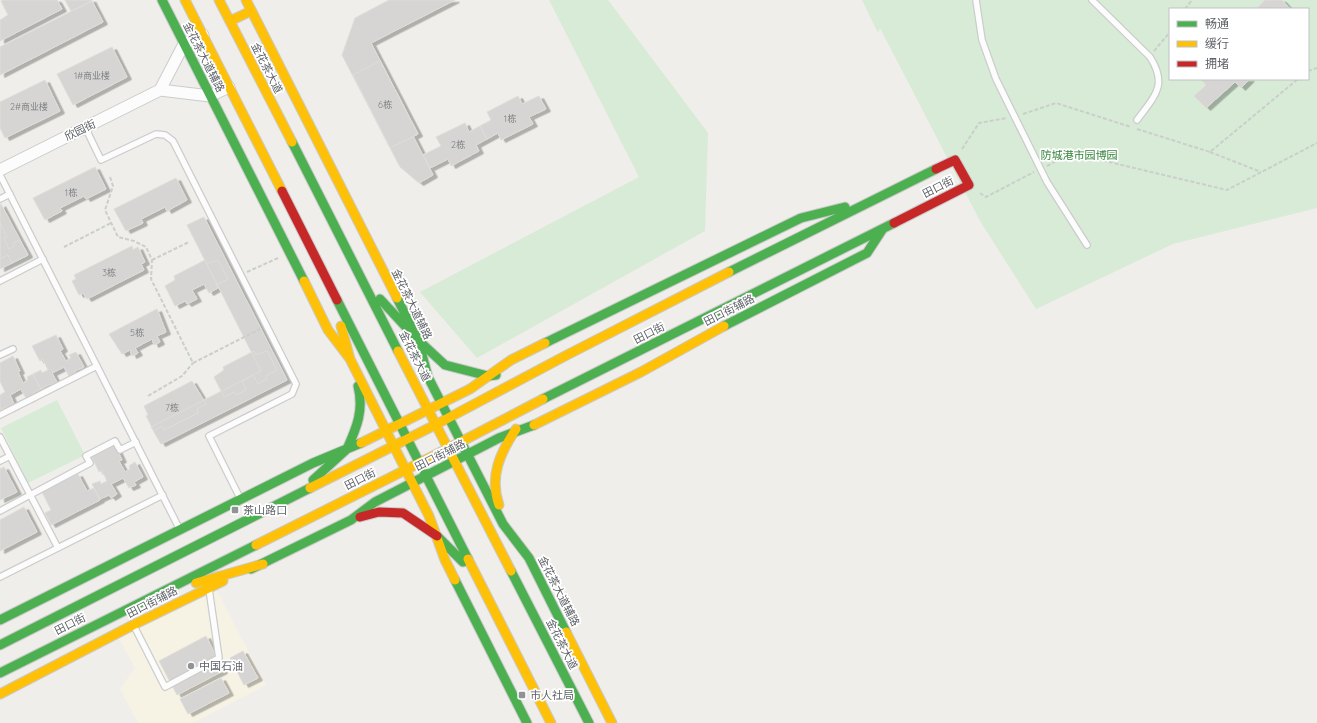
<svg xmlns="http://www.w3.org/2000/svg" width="1317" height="723" font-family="Quicksand,'Noto Sans SC',sans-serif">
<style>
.commercial{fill:#f7f3e4}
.green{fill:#d8ebd6;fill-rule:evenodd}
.building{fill:#d6d5d3;stroke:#deddd9;filter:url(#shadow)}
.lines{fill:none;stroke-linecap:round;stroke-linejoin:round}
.lane-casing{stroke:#cbcccc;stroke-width:8}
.street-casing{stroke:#cbcccc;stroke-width:13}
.fast-casing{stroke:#cacacb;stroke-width:11}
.slow-casing{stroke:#cacacb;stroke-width:11}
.jam-casing{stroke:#cacacb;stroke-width:11}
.path{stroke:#cacfcc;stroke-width:2;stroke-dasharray:4 2;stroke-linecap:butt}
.lane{stroke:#fdfcfc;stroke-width:5.5}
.street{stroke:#fdfcfc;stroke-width:11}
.fast{stroke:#4caf50;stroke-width:9}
.slow{stroke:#ffc107;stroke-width:9}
.jam{stroke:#c62828;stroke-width:9}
.poi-dot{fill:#919496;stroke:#fff;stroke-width:1.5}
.labels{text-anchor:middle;stroke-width:3.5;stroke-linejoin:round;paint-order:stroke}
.number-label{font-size:9px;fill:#7e8184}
.street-label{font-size:11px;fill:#5f6368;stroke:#fff}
.park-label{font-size:11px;fill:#348238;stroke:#fff}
.poi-label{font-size:11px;fill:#5f6368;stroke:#fff;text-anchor:start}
</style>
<defs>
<filter id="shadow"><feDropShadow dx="4.5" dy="2.5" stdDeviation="0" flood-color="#0004"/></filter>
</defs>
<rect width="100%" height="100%" fill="#efeeea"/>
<path class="commercial" d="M 217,591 L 266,685 L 193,723 L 138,723 L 120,689 L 135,668 L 119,638 Z"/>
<path class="green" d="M 549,0 L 608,0 L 708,133 L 705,231 L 477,358 L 420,292 L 639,177 Z
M 862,0 L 1317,0 L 1317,208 L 1173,244 L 1036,309 L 980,221 L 880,28 L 878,33 ZM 1170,9 L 1308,9 L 1308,79 L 1170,79 Z
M 57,400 L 85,455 L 28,483 L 1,428 Z"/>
<path class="building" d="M 3,0 L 57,0 L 62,9 L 0,41 L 0,20 L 8,15 L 1,1 Z
M 65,0 L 92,0 L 92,1 L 71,11 Z
M 389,0 L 455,0 L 371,43 L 418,134 L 413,136 L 433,175 L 419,183 L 400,167 L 342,55 L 355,18 Z
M 1265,0 L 1282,0 L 1290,9 L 1256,9 Z
M 92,1 L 103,22 L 0,75 L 0,47 Z
M 112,47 L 127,77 L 73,105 L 57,74 Z
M 380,61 L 418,134 L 390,148 L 353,75 Z
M 1200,79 L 1250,79 L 1241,88 L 1235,82 L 1206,108 L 1194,96 L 1206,85 Z
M 45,80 L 60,111 L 5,138 L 0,128 L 0,102 Z
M 518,96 L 522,104 L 539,96 L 546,109 L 529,117 L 533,124 L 501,140 L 498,133 L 487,139 L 480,126 L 491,120 L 487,112 Z
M 465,123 L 469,132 L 480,126 L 487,139 L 476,145 L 479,151 L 451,166 L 448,159 L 430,168 L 423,155 L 441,146 L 436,137 Z
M 95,167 L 106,189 L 86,199 L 84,196 L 60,208 L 62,211 L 45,220 L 33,198 Z
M 176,178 L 187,200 L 167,211 L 165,207 L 141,219 L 143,223 L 126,231 L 114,209 Z
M 1,204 L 28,255 L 0,269 L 0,205 Z
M 204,217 L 287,380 L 161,444 L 151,427 L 261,371 L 187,225 Z
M 0,223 L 7,237 L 4,238 L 9,249 L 15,246 L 13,243 L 20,240 L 28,255 L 12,263 L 8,255 L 0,259 Z
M 132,246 L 133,250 L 138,247 L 145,262 L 141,264 L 144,270 L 87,299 L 83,293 L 79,295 L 72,281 L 76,279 L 74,275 Z
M 205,260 L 207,264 L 218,260 L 228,279 L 216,285 L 218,288 L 209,293 L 204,284 L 192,290 L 197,299 L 187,304 L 185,301 L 175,306 L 165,286 L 175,280 L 174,276 Z
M 157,309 L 166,332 L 157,336 L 160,342 L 154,345 L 152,339 L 135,348 L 138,353 L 132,356 L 130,350 L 122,354 L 109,334 Z
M 56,335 L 63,349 L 60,351 L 66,361 L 71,358 L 69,355 L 76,352 L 84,367 L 75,371 L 77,374 L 70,378 L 64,367 L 52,373 L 58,384 L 52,387 L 50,384 L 41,389 L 33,374 L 41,370 L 42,373 L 48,370 L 43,359 L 40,361 L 32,346 Z
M 254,351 L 256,355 L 267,351 L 277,370 L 266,376 L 267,379 L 258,384 L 253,375 L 242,381 L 246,390 L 236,395 L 234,392 L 224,397 L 214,377 L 224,370 L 223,367 Z
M 13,356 L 20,371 L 18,372 L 23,383 L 28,380 L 27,377 L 33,374 L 41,389 L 33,393 L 34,396 L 27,400 L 21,389 L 10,395 L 15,406 L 9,409 L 8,406 L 0,410 L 0,395 L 5,392 L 0,381 L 0,363 Z
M 192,381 L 206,404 L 197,409 L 198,413 L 164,430 L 162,426 L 154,431 L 146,416 L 148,415 L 144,406 Z
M 115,445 L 122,460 L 119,461 L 125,472 L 130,469 L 129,466 L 135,462 L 143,477 L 134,482 L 136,485 L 129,488 L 123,478 L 111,484 L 117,494 L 111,498 L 109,495 L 100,499 L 92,484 L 100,481 L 101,484 L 107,481 L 102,470 L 99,472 L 92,457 Z
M 4,467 L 17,492 L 0,500 L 0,469 Z
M 78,474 L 87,491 L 94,488 L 100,500 L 51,525 L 45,513 L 51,510 L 42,492 Z
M 24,507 L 37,532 L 0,551 L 0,520 Z
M 206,636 L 223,671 L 177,695 L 159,661 Z
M 243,651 L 258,678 L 244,685 L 230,658 Z
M 221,678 L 229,693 L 188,714 L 180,699 Z"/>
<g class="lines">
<defs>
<path id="lane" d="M 976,0 L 982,40 L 996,79 L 1047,182 L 1087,245
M 1092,0 L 1150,57 C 1168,85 1155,96 1137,120
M 85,127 L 101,160 L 156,134 L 165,135 L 173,141 L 296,384 L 292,394 L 209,436 L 240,498
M 0,175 L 179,528
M 0,199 L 10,194
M 0,281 L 43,259
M 0,355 L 13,349
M 0,415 L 97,366
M 0,437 L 58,548
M 0,461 L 10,456
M 0,511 L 90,463 L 86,456 L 115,441 L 120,450 L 136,442
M 0,577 L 163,495
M 134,626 L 165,687 L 219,658 L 209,589"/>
<path id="street" d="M 203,35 L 184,44 L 160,90 L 210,96 L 229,87
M 0,170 L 160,90"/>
<path id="fast" d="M 162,0 L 304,281
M 292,142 L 398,351
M 729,272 L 936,169
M 397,298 L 418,340 L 428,377 L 503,524 L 529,558 L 566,632
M 380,299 L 418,340
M 337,300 L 468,559
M 724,326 L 867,253 L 882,230
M 418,340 L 445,365 L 488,376 L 496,375
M 545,343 L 801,218 L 845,207
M 543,399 L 894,223
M 347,449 C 357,427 364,410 358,386
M 313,480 L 347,449
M 437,536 L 463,562
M 251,569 L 351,520 L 375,502 L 499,438 L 534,425
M 511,571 L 589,723
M 455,580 L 527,723
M 0,620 L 313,463 L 361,443
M 0,645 L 310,488
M 0,673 L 256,545"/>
<path id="slow" d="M 185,0 L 282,191
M 219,0 L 292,142
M 246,0 L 397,298
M 230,21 L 251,11
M 304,281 L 328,330 L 350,359 L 429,516 L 445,560 L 455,580
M 341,326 L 350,359
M 398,351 L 511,571
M 437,424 L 565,356 L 729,272
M 534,425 L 641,372 L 724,326
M 361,443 L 470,389 L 511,360 L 545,343
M 449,448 L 543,399
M 310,488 L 437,424
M 499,505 C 489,477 500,453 516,429
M 256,545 L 449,448
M 468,559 L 551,723
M 196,583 L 263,564
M 566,632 L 612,723
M 0,694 L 133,625 L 223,581"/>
<path id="jam" d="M 282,191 L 337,300
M 894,223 L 969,185 L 955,160 L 936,169
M 360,517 L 379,512 L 403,513 L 437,536"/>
</defs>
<use href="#lane" class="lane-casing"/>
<use href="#street" class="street-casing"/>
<use href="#fast" class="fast-casing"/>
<use href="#slow" class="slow-casing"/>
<use href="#jam" class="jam-casing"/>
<path class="path" d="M 1185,9 L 1192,0
M 1154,51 L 1170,32
M 1308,71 L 1317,68
M 1023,114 L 1056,103 L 1131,127
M 1137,129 L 1210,152 L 1298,79
M 962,149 L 979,123 L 1007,118
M 1210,152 L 1261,172
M 1047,166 L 1071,153 L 1227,190 L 1317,143
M 110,177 L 113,186 L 105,210 L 118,237 L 134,241 L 146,247 L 152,260 L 151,279 L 193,363 L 260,329
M 980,193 L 986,197 L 1034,172
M 64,247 L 111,223
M 152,260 L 189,242
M 247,272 L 278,258
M 148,396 L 182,376 L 193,363"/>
<use href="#lane" class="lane"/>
<use href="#street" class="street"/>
<use href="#fast" class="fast"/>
<use href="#slow" class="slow"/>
<use href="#jam" class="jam"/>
</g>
<g class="poi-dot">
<rect x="231" y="506" width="8" height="8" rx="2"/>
<circle cx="191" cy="666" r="4"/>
<rect x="518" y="691" width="8" height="8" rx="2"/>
</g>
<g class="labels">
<g class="number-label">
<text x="92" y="79">1#商业楼</text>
<text x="385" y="108">6栋</text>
<text x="29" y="110">2#商业楼</text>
<text x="510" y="122">1栋</text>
<text x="458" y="148">2栋</text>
<text x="71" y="196">1栋</text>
<text x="109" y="276">3栋</text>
<text x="137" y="336">5栋</text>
<text x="172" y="411">7栋</text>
</g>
<g class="street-label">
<text transform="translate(204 57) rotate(63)" y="4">金花茶大道辅路</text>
<text transform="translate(267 68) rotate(63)" y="4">金花茶大道</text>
<text transform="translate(80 130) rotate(-26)" y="4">欣园街</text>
<text transform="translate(938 187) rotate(-27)" y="4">田口街</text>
<text transform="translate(412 304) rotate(64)" y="4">金花茶大道辅路</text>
<text transform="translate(729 310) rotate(-27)" y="4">田口街辅路</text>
<text transform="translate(649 333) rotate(-27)" y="4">田口街</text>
<text transform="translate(415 356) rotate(63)" y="4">金花茶大道</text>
<text transform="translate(440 455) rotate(-27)" y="4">田口街辅路</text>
<text transform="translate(360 479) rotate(-27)" y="4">田口街</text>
<text transform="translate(559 591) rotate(63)" y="4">金花茶大道辅路</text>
<text transform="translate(152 602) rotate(-27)" y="4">田口街辅路</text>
<text transform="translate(70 624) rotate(-27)" y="4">田口街</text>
<text transform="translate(562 644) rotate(63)" y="4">金花茶大道</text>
</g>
<g class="park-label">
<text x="1079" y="159">防城港市园博园</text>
</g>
<g class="poi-label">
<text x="243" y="514">茶山路口</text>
<text x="199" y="670">中国石油</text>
<text x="530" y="699">市人社局</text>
</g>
</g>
<rect x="1169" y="8" width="140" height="72" fill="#ffffff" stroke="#bfc1c3"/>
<rect x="1177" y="21" width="20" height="6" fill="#4caf50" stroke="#bfc1c3"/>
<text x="1205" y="28" font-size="12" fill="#5f6368">畅通</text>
<rect x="1177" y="41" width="20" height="6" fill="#ffc107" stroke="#bfc1c3"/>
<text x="1205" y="48" font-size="12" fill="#5f6368">缓行</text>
<rect x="1177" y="61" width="20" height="6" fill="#c62828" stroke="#bfc1c3"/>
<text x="1205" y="68" font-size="12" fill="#5f6368">拥堵</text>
</svg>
